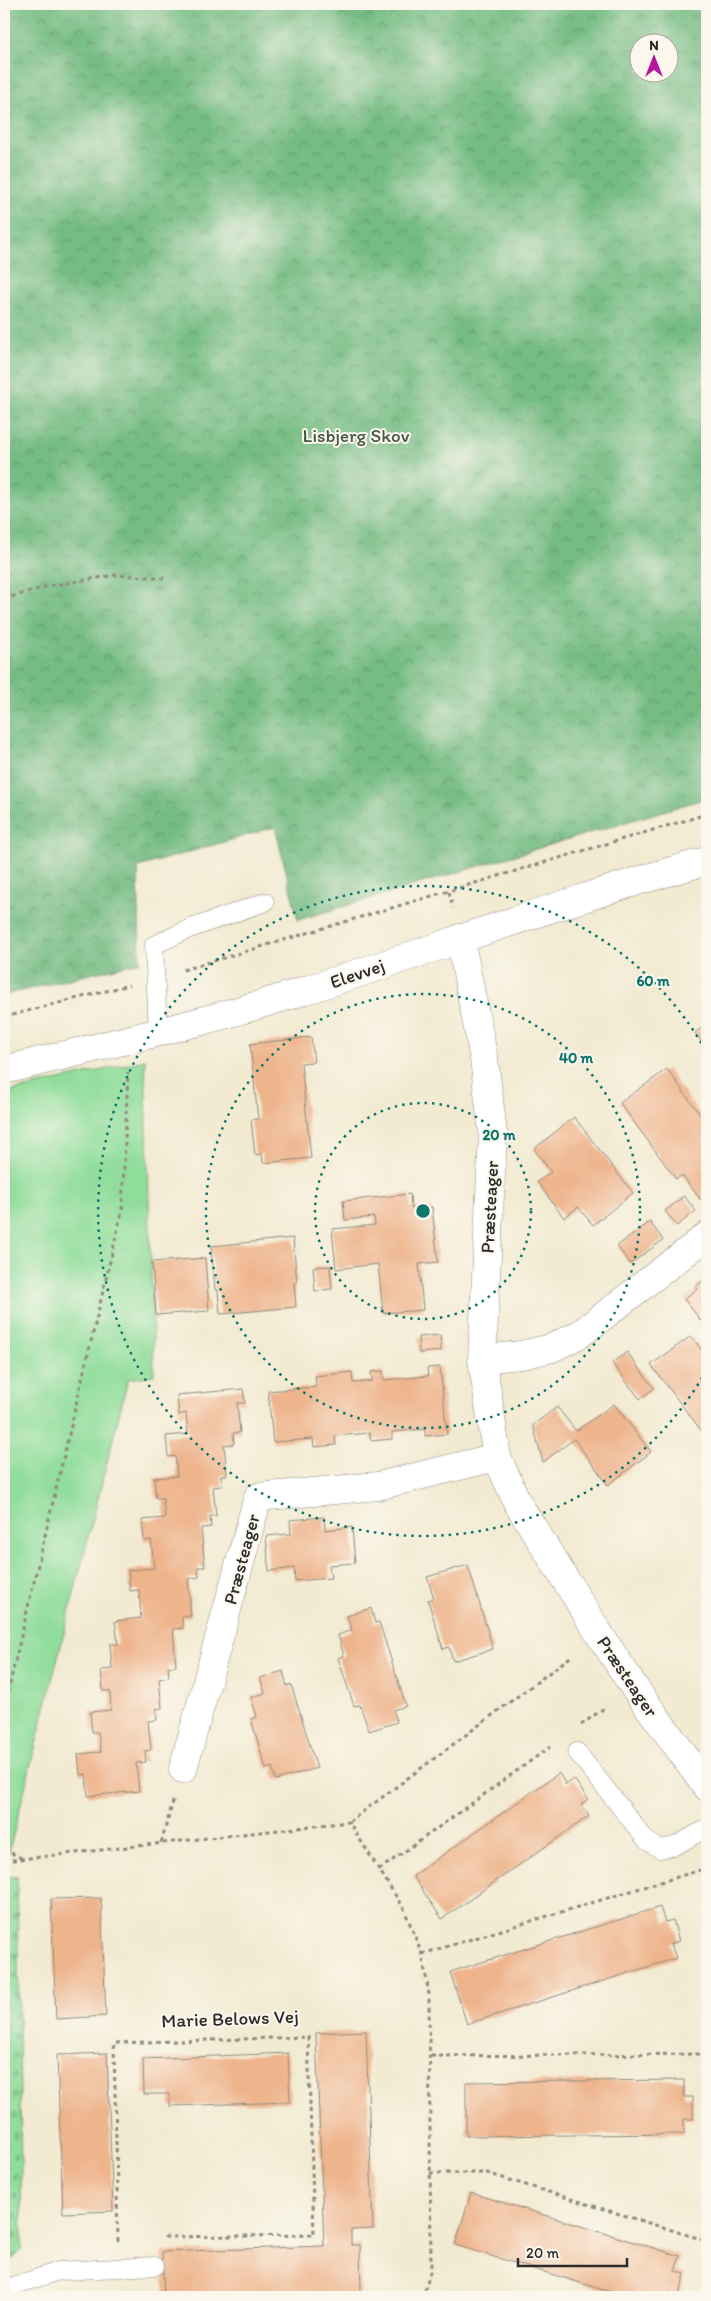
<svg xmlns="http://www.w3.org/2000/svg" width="711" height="2301" font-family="Itim,sans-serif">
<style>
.grass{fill:#90dd9b;stroke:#5e8463}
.forest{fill:url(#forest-crowns);stroke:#507457;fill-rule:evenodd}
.cemetery{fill:url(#cemetery-stones);stroke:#5e8463}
.building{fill:#eeb48c}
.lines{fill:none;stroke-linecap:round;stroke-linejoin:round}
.service-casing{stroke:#8e8a7e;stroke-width:19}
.minor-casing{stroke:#8e8a7e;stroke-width:29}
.tertiary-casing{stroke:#8e8a7e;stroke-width:29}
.path{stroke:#8e8a7e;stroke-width:3;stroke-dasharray:4 4;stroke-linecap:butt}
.service{stroke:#fff;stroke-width:18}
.minor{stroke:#fff;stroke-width:28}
.tertiary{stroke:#fff;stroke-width:28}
.ring{fill:none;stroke:#0f766e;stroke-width:2.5;stroke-dasharray:2.5 5}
.labels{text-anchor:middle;stroke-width:4;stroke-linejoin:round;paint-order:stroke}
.park-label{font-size:19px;fill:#445847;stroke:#fbf7ec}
.street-label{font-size:19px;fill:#2b2b2b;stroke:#fbf7ec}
.centre{fill:#0f766e;stroke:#fbf7ec;stroke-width:2.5}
.ring-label{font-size:15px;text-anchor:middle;font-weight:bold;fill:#0f766e;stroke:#fbf7ec;stroke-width:4;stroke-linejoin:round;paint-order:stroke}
</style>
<defs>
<pattern id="forest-crowns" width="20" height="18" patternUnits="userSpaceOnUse" patternTransform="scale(1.25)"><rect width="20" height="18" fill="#74bc83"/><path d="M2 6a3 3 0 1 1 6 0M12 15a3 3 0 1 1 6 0" fill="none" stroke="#5f996b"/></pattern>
<pattern id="cemetery-stones" width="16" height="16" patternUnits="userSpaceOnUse" patternTransform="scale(1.25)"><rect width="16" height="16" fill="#90dd9b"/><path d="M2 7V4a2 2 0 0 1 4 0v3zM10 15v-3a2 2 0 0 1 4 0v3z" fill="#7cbe86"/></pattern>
</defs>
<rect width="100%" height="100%" fill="#fbf7ec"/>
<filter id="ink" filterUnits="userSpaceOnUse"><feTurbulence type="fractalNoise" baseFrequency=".02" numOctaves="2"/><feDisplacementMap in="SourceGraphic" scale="10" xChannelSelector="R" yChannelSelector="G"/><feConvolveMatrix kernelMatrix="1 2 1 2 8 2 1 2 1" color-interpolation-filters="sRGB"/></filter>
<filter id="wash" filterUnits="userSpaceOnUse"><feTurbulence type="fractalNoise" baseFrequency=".0096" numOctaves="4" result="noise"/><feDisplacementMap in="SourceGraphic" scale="20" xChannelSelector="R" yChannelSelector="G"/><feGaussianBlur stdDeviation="1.12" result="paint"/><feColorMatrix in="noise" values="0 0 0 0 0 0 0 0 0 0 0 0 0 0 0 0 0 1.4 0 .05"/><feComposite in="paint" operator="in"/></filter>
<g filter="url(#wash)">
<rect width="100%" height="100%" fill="#f2ead1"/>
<path class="grass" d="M 145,1060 L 154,1375 L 128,1379 L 8,1855 L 4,1855 L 4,1093 Z"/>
<path class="forest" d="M 4,4 L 707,4 L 707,798 L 298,920 L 275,827 L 138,867 L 140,962 L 4,995 ZM 638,42 L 668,42 L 668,72 L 638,72 Z"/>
<path class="cemetery" d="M 17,1876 L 22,2250 L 11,2261 L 4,2264 L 4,1878 Z"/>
<g id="blocks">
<path class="building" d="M 707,1001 L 707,1013 L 701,1005 Z
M 707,1024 L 707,1049 L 695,1033 Z
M 311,1037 L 314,1062 L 301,1063 L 311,1158 L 263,1163 L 262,1154 L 255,1155 L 251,1120 L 258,1119 L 250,1044 Z
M 667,1069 L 707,1124 L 707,1195 L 701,1200 L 682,1175 L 676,1179 L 620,1103 Z
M 574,1117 L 633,1193 L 593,1225 L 578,1207 L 564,1218 L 537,1182 L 551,1172 L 534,1149 Z
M 410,1194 L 411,1208 L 432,1207 L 438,1262 L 419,1264 L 423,1310 L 383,1313 L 378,1264 L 336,1269 L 332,1229 L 375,1225 L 374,1217 L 345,1220 L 343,1201 Z
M 684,1196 L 696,1211 L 677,1226 L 665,1211 Z
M 650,1222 L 663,1240 L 630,1264 L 617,1246 Z
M 293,1238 L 297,1283 L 294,1283 L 296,1307 L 220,1314 L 218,1290 L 215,1290 L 211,1246 Z
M 205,1258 L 209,1311 L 156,1315 L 152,1262 Z
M 330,1266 L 332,1289 L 315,1291 L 313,1267 Z
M 707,1278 L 707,1318 L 702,1322 L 684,1299 L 697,1289 L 695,1287 Z
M 440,1335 L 441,1351 L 419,1353 L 418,1337 Z
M 691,1336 L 707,1357 L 707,1438 L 651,1365 Z
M 627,1352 L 654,1388 L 640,1399 L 612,1363 Z
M 440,1367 L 447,1434 L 425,1436 L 425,1429 L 392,1432 L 392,1439 L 371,1441 L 370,1433 L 335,1436 L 336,1445 L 314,1447 L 313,1439 L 273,1442 L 268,1391 L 316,1387 L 315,1376 L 352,1372 L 353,1383 L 372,1381 L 371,1372 L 383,1371 L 384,1380 L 428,1376 L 427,1368 Z
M 243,1389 L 245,1403 L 237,1403 L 240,1433 L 233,1433 L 234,1444 L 224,1445 L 227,1475 L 221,1475 L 222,1486 L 213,1487 L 216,1516 L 210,1516 L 211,1527 L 201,1528 L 205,1567 L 198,1567 L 199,1577 L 188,1579 L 191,1616 L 182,1617 L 183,1628 L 173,1629 L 176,1666 L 168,1667 L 169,1677 L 159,1679 L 162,1708 L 156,1709 L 157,1720 L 148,1721 L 151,1750 L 145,1751 L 146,1762 L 136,1763 L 139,1791 L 88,1796 L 86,1774 L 80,1775 L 78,1754 L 101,1752 L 98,1732 L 92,1732 L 90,1712 L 111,1710 L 110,1691 L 103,1691 L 101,1670 L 112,1669 L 110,1644 L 118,1644 L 115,1621 L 141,1618 L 139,1590 L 130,1591 L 128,1570 L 154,1568 L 151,1540 L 144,1541 L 142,1520 L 165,1518 L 163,1498 L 156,1498 L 154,1478 L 177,1476 L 175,1456 L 168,1457 L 166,1436 L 188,1434 L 186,1413 L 179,1415 L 177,1395 Z
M 614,1404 L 651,1452 L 608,1485 L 574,1439 L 543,1462 L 533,1425 L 557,1407 L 576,1431 Z
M 324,1517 L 325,1530 L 352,1527 L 355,1563 L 329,1565 L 331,1578 L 295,1581 L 294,1568 L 269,1571 L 266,1536 L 291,1534 L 290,1520 Z
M 468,1565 L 493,1649 L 453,1661 L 449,1647 L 443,1649 L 428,1600 L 434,1598 L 427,1577 Z
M 371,1608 L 375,1623 L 379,1622 L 406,1706 L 393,1710 L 397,1722 L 369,1731 L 360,1705 L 354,1706 L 338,1658 L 344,1656 L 338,1635 L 352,1630 L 347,1616 Z
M 283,1671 L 287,1686 L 291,1684 L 317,1768 L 276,1780 L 272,1767 L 266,1769 L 251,1719 L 257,1717 L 251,1697 L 265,1693 L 260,1678 Z
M 559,1773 L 566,1785 L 574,1779 L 588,1799 L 581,1805 L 589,1816 L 442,1919 L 413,1876 Z
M 101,1898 L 106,2016 L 56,2019 L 51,1899 Z
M 660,1907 L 665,1922 L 673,1920 L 679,1941 L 671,1944 L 676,1958 L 467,2024 L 450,1972 Z
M 366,2031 L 373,2229 L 351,2230 L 351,2245 L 360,2245 L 361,2294 L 281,2297 L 164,2297 L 162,2252 L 324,2246 L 316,2033 Z
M 107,2053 L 113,2211 L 63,2213 L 57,2055 Z
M 288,2053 L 290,2102 L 170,2106 L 170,2094 L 144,2094 L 143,2059 Z
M 684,2080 L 684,2097 L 693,2097 L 693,2119 L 684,2119 L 684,2134 L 466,2136 L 466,2082 Z
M 471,2193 L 680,2256 L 675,2271 L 685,2274 L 679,2295 L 669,2292 L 667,2297 L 627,2297 L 455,2245 Z"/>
</g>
</g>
<g filter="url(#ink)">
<use href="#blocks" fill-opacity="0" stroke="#8e8a7e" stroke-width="1"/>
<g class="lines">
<defs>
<path id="service" d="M 158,1032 L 154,945 L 189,929 L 265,902
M 577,1752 L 647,1841 L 660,1849 L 675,1846 L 707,1828
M 4,2289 L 59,2271 L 155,2266"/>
<path id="minor" d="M 460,938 L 484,1059 L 493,1133 L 482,1359 L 497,1457 L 518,1504 L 600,1635 L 634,1687 L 707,1787
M 482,1359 L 521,1355 L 552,1348 L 580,1334 L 707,1236
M 183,1769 L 258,1497 L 378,1486 L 497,1457"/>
<path id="tertiary" d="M 4,1070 C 101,1046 201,1024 297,993 C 434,950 568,899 707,861"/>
</defs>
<use href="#service" class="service-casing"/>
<use href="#minor" class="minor-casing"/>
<use href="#tertiary" class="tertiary-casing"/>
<path class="path" d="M 4,599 L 49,586 L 115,575 L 164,578
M 449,892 L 453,908
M 183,970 L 707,814
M 4,1017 L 129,985
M 4,1708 L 122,1211 L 128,1072
M 581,1725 L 607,1706
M 349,1822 L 573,1655
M 161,1843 L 174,1798
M 4,1849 L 23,1859
M 4,1861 L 349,1822 L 404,1909 L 422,1954 L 429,1994 L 431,2269 L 423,2297
M 379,1870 L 550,1747
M 422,1954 L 707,1868
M 431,2056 L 707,2054
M 430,2173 L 487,2173 L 707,2241
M 118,2241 L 114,2043 L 308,2037 L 314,2235 L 165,2237 L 164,2241"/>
<use href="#service" class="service"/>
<use href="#minor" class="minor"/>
<use href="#tertiary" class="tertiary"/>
</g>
</g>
<g class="ring">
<circle cx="423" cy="1211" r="108"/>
<circle cx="423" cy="1211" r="217"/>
<path d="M706 1371A325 325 0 1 1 706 1051"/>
</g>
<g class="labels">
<g class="park-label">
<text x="356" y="442">Lisbjerg Skov</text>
</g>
<g class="street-label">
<text transform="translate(357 973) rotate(-19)" y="7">Elevvej</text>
<text transform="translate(489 1207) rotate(-87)" y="7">Præsteager</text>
<text transform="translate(241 1559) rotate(-75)" y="7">Præsteager</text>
<text transform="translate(628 1676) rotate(56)" y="7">Præsteager</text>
<text transform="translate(230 2018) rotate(-2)" y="7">Marie Belows Vej</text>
</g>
</g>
<circle cx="423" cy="1211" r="8" class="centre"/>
<g class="ring-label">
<text x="653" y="986">60 m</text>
<text x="576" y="1063">40 m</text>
<text x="499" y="1140">20 m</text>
</g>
<rect width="711" height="2301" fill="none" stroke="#fbf7ec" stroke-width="20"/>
<g transform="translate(654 58)"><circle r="24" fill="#fbf7ec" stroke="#a8a59f"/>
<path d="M0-4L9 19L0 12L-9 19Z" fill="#b5179e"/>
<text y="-8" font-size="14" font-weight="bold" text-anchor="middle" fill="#2b2b2b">N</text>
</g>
<path d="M518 2258v8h109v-8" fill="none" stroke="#2b2b2b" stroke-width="2.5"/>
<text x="526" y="2258" font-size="15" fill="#2b2b2b" stroke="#fbf7ec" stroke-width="4" paint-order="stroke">20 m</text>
</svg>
